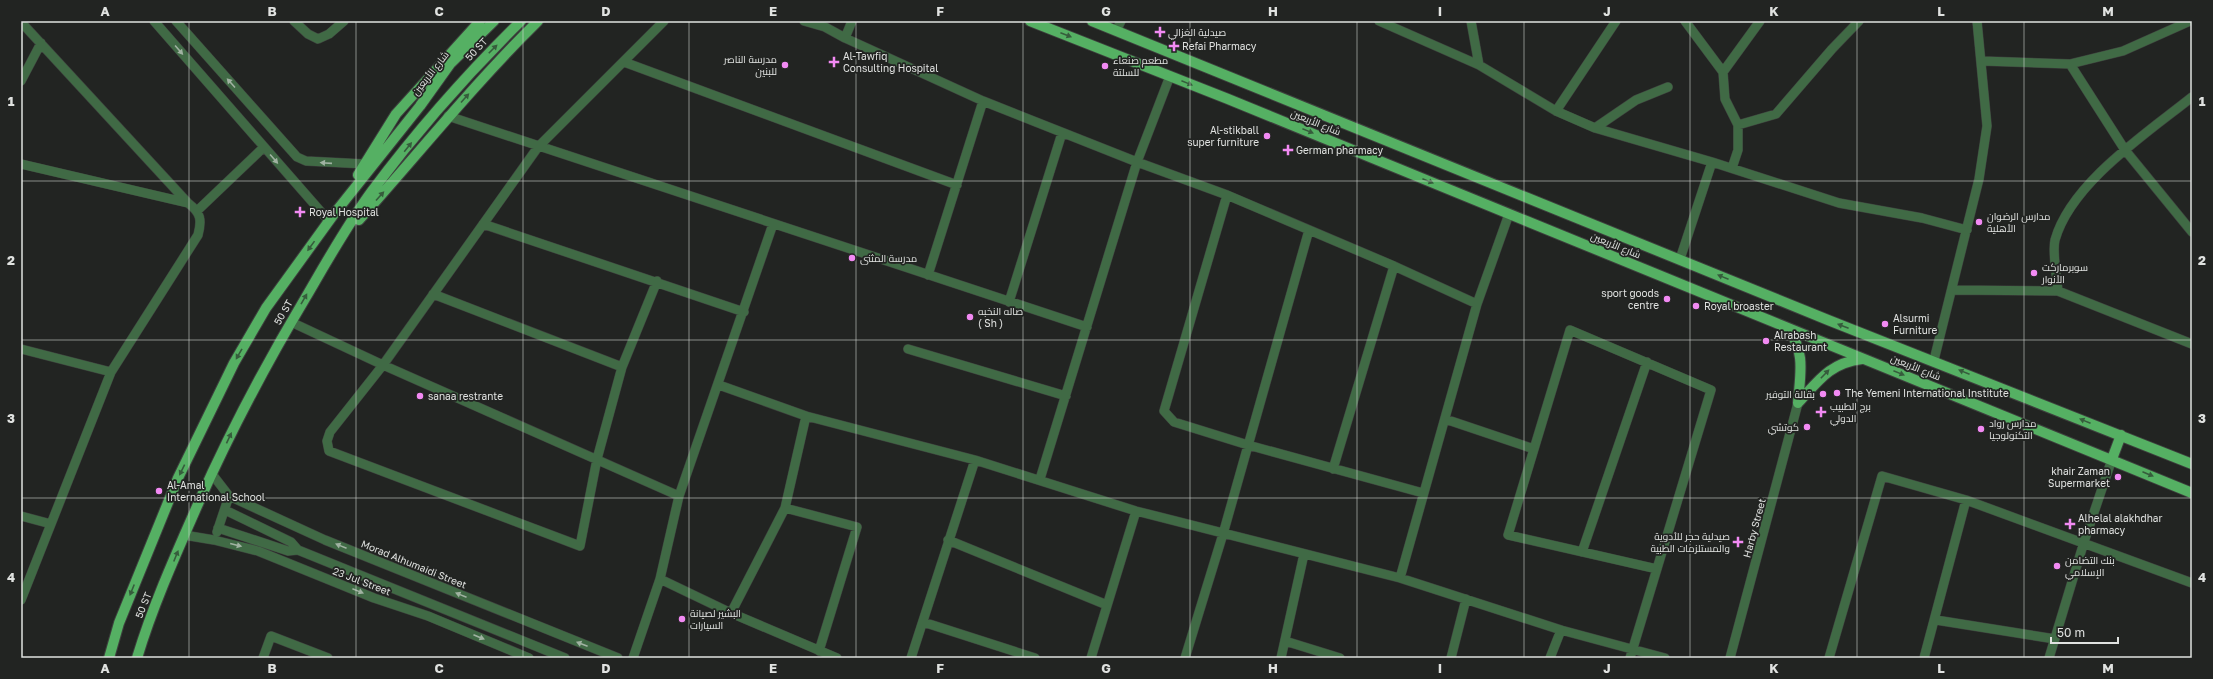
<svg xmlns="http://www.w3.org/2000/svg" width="2213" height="679" font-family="'Golos Text',Cairo,sans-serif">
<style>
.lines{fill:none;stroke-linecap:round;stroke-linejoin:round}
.minor-casing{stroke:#3d3f3d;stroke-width:10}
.major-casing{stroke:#3d3f3d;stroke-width:12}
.minor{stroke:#406a45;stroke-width:9}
.major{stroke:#55b063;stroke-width:10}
.oneway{fill:#365c3c}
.oneway2{fill:#a0b2a2}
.grid{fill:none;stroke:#e0e2e0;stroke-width:1;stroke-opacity:0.55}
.poi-dot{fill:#f28af3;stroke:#222422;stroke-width:1.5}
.labels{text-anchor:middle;stroke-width:3.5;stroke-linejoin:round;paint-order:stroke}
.poi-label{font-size:10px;fill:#e0e2e0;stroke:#222422;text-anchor:start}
.street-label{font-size:10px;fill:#e0e2e0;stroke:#222422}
.neatline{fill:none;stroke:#e0e2e0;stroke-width:1.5}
.grid-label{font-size:13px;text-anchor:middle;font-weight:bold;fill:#e0e2e0}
</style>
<rect width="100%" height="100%" fill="#222422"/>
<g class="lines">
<defs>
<path id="minor" d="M 154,21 L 329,221
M 176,21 L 297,157 L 306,161 L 365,164
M 294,21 L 308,34 L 318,39 L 329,34 L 344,21
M 804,21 L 825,27 L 845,38 L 983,101 L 1137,162 L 1227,195 L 1394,266 L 1477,304
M 1379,21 L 1479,65 L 1556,111 L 1595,128 L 1712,162 L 1839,203 L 1922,218 L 1967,230
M 1471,21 L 1479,65
M 1685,21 L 1723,72 L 1725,99 L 1738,125 L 1738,150 L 1732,168
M 21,22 L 188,203 C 201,213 202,220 198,235 L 111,372 L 21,600
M 1116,31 L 1121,21
M 845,38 L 852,21
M 1982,61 L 2070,64 L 2123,51 L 2188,22
M 624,62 L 957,185
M 2070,64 L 2125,150 L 2192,232
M 1723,72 L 1760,21
M 21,81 L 41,43
M 1556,111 L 1616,21
M 448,116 L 1087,327
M 1738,125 L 1776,114 L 1832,49 L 1859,21
M 1595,128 L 1636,100 L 1668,87
M 21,164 L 188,203
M 1227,195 L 1164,411 L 1174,422 L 1248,445 L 1423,493
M 198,210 L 264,147
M 483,224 L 744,312
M 1680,259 L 1712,162
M 928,275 L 983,101
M 657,281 L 622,367 L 597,459 L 580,546 L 329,451 L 327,441 L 330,432 L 383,365 L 538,147 L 664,21
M 1952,290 L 2058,291 L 2192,344
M 2058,291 C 2057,278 2052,252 2055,240 C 2071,183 2147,133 2192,97
M 433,294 L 622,367
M 1009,302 L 1062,133
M 291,322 L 383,365 L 679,496
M 21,349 L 111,372
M 908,349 L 1066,396
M 1934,360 L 1979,179 L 1987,126 L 1977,21
M 719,385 L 806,416 L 975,460 L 1136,511 L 1400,578 L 1561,630 L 1665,658
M 1445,419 L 1534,449
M 1333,469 L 1394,266
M 212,474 L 229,496 L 325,540 L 618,658
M 1040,479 L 1137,162 L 1170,76
M 785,508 L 857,527 L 819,651
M 225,510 L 291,542 L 298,550
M 21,516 L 51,524
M 218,528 L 288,551 L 298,550 L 565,658
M 217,532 L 229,496
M 184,535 L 214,540 L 258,551 L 374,598 L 428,616 L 529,658
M 948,540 L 1107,605
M 1582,552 L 1647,362
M 1400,578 L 1477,304 L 1509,214
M 660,579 L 731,613 L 837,658
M 731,613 L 785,508 L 806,416
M 1936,620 L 2055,639
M 923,622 L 1035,658
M 1285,641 L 1340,658
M 263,658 L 271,636 L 328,658
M 633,658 L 660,579 L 679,496 L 773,224
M 911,658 L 975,460
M 1091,658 L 1136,511
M 1185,658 L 1223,534 L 1309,230
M 1281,658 L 1304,554
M 1451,658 L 1466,599
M 1550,658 L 1561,630
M 1630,658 L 1711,390 L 1570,330 L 1508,535 L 1657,569
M 1730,658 L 1798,403
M 1829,658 L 1882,476 L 1966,500 L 2192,583
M 1924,658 L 1966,500
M 2049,658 L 2084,542 L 2112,459"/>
<path id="major" d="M 1030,21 L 1228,99 L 2192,493
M 1092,21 L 1828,320 L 2192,464
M 358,175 L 396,114 L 480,21
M 359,220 C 419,153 474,84 538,21
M 1788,329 C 1806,352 1800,375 1798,403
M 1798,403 C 1819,380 1830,363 1862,359
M 2112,459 L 2121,435
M 109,658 L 119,623 L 178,478 L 234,363 L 266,308 L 334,214 L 420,106 L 450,64 L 494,21
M 137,658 C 153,605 176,554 198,504 C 230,432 266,364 306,297 C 327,261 347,225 372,191 C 417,131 467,74 521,21"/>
</defs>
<use href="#minor" class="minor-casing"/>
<use href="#major" class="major-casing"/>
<use href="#minor" class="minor"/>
<use href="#major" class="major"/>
</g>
<defs><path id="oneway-solid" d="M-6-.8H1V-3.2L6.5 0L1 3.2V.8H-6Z"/></defs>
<g class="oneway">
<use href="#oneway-solid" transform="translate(1066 35) rotate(21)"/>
<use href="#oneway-solid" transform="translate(493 49) rotate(-45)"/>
<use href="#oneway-solid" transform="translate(1187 83) rotate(22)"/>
<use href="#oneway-solid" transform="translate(465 98) rotate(-48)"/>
<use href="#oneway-solid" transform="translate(1308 131) rotate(22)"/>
<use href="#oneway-solid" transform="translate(408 147) rotate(-51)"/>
<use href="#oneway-solid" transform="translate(1428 181) rotate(22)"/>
<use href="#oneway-solid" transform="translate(380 196) rotate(-48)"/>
<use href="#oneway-solid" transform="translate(311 246) rotate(126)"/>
<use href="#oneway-solid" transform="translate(1723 277) rotate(-158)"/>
<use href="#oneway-solid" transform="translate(304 299) rotate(-60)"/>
<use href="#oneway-solid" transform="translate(1843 326) rotate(-159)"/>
<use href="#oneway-solid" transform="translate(239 354) rotate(120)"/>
<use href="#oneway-solid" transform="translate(1964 372) rotate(-158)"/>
<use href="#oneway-solid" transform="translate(1899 373) rotate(22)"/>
<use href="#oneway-solid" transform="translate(1825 374) rotate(-46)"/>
<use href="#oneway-solid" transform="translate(2085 421) rotate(-158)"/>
<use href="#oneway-solid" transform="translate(229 438) rotate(-65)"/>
<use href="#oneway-solid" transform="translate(182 470) rotate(116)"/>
<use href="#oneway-solid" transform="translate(2148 474) rotate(23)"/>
<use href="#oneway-solid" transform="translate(176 556) rotate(-68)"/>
<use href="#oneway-solid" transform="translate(132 590) rotate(112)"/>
</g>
<g class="oneway2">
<use href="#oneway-solid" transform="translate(179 50) rotate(49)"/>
<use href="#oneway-solid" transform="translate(231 83) rotate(-132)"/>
<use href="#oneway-solid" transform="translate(274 159) rotate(49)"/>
<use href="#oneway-solid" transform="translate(326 163) rotate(-176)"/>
<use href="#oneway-solid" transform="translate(236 545) rotate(14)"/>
<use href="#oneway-solid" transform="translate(341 546) rotate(-158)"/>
<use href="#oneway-solid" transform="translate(358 591) rotate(22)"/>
<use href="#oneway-solid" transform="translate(461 595) rotate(-158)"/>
<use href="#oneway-solid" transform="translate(479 637) rotate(23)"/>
<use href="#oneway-solid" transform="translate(582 644) rotate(-159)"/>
</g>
<path class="grid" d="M 189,21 L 189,658M 356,21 L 356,658M 523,21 L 523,658M 689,21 L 689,658M 856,21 L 856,658M 1023,21 L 1023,658M 1190,21 L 1190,658M 1357,21 L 1357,658M 1524,21 L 1524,658M 1690,21 L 1690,658M 1857,21 L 1857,658M 2024,21 L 2024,658M 21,181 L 2192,181M 21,340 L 2192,340M 21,498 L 2192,498"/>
<g class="poi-dot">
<path d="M1158 26h4v4h4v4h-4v4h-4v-4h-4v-4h4z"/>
<path d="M1172 40h4v4h4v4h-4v4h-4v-4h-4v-4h4z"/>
<path d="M832 56h4v4h4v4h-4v4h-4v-4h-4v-4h4z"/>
<circle cx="785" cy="65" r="4"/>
<circle cx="1105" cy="66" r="4"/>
<circle cx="1267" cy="136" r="4"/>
<path d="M1286 144h4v4h4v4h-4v4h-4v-4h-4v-4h4z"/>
<path d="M298 206h4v4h4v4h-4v4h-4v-4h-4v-4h4z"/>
<circle cx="1979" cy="222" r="4"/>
<circle cx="852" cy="258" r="4"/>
<circle cx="2034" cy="273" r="4"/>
<circle cx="1667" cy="299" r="4"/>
<circle cx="1696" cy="306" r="4"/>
<circle cx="970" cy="317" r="4"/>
<circle cx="1885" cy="324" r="4"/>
<circle cx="1766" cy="341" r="4"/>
<circle cx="1837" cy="393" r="4"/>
<circle cx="1823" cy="394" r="4"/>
<circle cx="420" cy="396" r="4"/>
<path d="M1819 406h4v4h4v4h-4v4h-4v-4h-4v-4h4z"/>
<circle cx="1807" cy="427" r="4"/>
<circle cx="1981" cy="429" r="4"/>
<circle cx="2118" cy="477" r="4"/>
<circle cx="159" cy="491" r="4"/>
<path d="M2068 518h4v4h4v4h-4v4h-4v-4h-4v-4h4z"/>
<path d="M1736 536h4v4h4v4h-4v4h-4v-4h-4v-4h4z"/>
<circle cx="2057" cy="566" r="4"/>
<circle cx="682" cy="619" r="4"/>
</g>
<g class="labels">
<g class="poi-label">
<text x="1168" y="36">صيدلية الغزالي</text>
<text x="1182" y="50">Refai Pharmacy</text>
<text x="843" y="60">Al-Tawfiq<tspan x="843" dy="12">Consulting Hospital</tspan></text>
<text x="777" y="63" text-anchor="end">مدرسة الناصر<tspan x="777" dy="12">للبنين</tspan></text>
<text x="1113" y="64">مطعم صنعاء<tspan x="1113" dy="12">للسلتة</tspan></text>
<text x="1259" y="134" text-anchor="end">Al-stikball<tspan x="1259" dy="12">super furniture</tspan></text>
<text x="1296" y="154">German pharmacy</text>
<text x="309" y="216">Royal Hospital</text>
<text x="1987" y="220">مدارس الرضوان<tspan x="1987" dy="12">الأهلية</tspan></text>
<text x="860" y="262">مدرسة المثنى</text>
<text x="2042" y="271">سوبرماركت<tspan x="2042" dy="12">الأنوار</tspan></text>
<text x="1659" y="297" text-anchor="end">sport goods<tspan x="1659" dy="12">centre</tspan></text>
<text x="1704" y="310">Royal broaster</text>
<text x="978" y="315">صاله النخبه<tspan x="978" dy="12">( Sh )</tspan></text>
<text x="1893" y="322">Alsurmi<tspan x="1893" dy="12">Furniture</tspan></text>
<text x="1774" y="339">Alrabash<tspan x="1774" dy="12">Restaurant</tspan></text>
<text x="1845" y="397">The Yemeni International Institute</text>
<text x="1815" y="398" text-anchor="end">بقالة التوفير</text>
<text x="428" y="400">sanaa restrante</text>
<text x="1830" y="410">برج الطبيب<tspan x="1830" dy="12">الدولي</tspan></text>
<text x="1989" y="427">مدارس رواد<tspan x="1989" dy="12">التكنولوجيا</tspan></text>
<text x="1799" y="431" text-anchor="end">كوتشي</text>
<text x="2110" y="475" text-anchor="end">khair Zaman<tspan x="2110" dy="12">Supermarket</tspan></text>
<text x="167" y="489">Al-Amal<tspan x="167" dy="12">International School</tspan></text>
<text x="2078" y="522">Alhelal alakhdhar<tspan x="2078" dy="12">pharmacy</tspan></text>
<text x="1730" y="540" text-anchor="end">صيدلية حجر للأدوية<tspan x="1730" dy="12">والمستلزمات الطبية</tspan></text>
<text x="2065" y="564">بنك التضامن<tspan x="2065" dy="12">الإسلامي</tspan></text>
<text x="690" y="617">البشير لصيانة<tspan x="690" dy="12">السيارات</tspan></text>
</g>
<g class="street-label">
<text transform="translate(476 49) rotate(-47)" y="4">50 ST</text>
<text transform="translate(430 73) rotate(-52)" y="4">شارع الأربعين</text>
<text transform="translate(1316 122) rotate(22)" y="4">شارع الأربعين</text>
<text transform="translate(1616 245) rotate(22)" y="4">شارع الأربعين</text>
<text transform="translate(283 312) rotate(-60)" y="4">50 ST</text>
<text transform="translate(1916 367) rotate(22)" y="4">شارع الأربعين</text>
<text transform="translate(1754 528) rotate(-75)" y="4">Harby Street</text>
<text transform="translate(414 564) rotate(22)" y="4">Morad Alhumaidi Street</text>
<text transform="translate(362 581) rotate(21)" y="4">23 Jul Street</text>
<text transform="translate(143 605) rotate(-68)" y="4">50 ST</text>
</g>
</g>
<rect width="2213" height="679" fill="none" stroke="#222422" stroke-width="44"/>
<path d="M2051 637v6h67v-6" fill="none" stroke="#e0e2e0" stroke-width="2"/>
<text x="2057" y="637" font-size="12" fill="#e0e2e0" stroke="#222422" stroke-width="3" paint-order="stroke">50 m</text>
<rect x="22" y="22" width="2169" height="635" class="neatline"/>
<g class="grid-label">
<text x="105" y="16">A</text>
<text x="272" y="16">B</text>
<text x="439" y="16">C</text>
<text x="606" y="16">D</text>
<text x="773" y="16">E</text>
<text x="940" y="16">F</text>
<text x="1106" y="16">G</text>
<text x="1273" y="16">H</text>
<text x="1440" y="16">I</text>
<text x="1607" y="16">J</text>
<text x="1774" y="16">K</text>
<text x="1941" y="16">L</text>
<text x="2108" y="16">M</text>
<text x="11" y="106">1</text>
<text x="2202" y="106">1</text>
<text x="11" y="265">2</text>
<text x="2202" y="265">2</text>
<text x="11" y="423">3</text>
<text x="2202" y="423">3</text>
<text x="11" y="582">4</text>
<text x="2202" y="582">4</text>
<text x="105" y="673">A</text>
<text x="272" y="673">B</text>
<text x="439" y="673">C</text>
<text x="606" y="673">D</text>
<text x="773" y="673">E</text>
<text x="940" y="673">F</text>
<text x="1106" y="673">G</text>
<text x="1273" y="673">H</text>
<text x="1440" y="673">I</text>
<text x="1607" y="673">J</text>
<text x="1774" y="673">K</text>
<text x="1941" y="673">L</text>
<text x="2108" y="673">M</text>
</g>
</svg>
